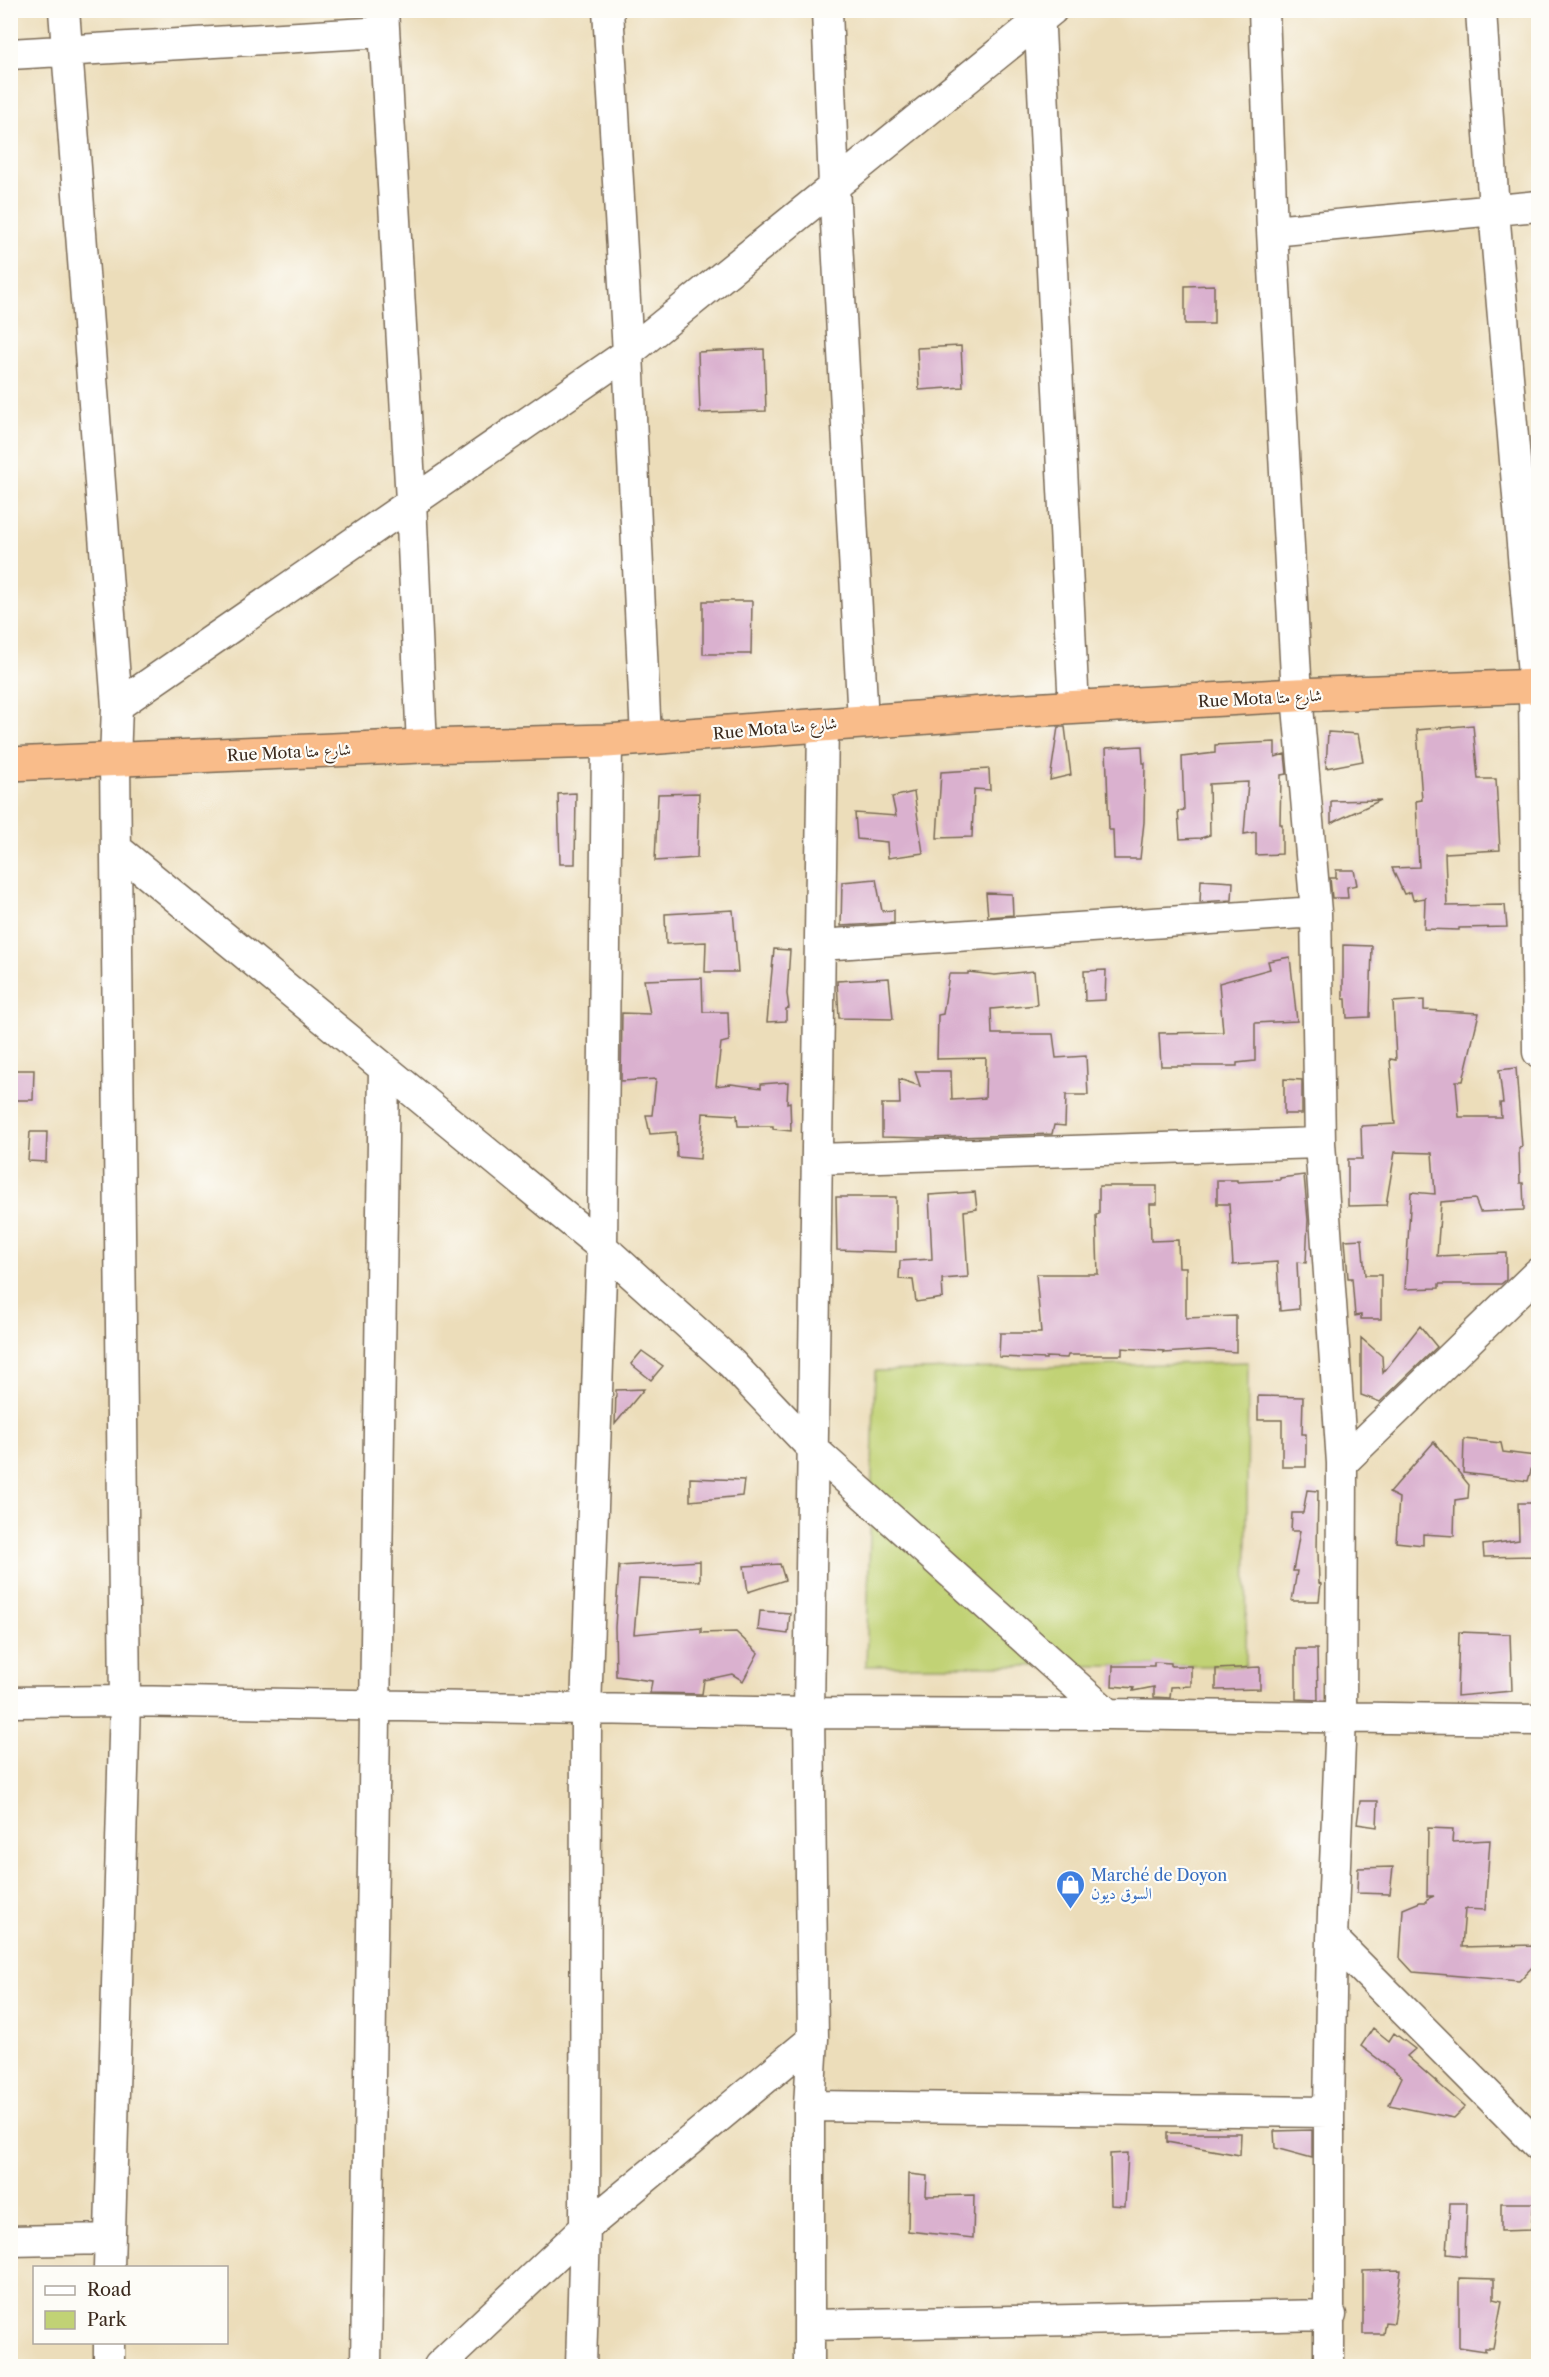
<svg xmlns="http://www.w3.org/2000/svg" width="1549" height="2377" font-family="'Libre Caslon Text',Amiri,serif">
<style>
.green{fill:#c1d275;stroke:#7e7e4a;stroke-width:1.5}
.building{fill:#dab1cf}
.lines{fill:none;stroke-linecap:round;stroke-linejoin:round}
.minor-casing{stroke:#796955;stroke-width:33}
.highway-casing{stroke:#796955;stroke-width:36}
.minor{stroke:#fff;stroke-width:30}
.highway{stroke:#f9bc8a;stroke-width:33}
.labels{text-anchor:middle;stroke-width:4.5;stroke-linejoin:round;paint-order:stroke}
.street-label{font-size:16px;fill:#3b2a1e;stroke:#fdfcf7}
.shop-label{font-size:16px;fill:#366cbe;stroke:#fdfcf7;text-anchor:start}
</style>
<rect width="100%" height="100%" fill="#fdfcf7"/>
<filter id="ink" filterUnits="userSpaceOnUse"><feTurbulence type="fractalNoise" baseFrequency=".0167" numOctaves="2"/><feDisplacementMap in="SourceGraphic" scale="12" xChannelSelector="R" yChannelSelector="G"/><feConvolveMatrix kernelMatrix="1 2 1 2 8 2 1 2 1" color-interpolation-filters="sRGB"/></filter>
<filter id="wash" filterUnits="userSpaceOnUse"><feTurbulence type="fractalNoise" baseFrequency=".008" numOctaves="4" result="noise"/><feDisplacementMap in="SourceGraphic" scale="24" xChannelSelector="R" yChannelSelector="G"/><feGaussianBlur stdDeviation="1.35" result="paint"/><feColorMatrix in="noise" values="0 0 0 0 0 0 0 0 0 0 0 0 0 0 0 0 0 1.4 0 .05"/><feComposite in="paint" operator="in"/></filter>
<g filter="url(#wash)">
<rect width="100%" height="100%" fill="#ecddba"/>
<path class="green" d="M 1248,1362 L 1246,1666 L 866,1666 L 875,1371 Z"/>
<g id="blocks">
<path class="building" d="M 1214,285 L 1214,324 L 1185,324 L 1185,286 Z
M 961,346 L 963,387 L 919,390 L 917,348 Z
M 764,349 L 766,411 L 700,413 L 698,352 Z
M 703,601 L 752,601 L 751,654 L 703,654 Z
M 1473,725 L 1478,779 L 1496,779 L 1500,850 L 1445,853 L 1447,906 L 1505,905 L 1507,927 L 1459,928 L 1459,930 L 1424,929 L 1425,898 L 1413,900 L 1411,892 L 1404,894 L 1392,868 L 1419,867 L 1416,801 L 1422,800 L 1417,730 Z
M 1058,727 L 1065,727 L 1071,775 L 1050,780 Z
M 1328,732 L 1358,734 L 1363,761 L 1326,768 Z
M 1275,742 L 1275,757 L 1285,754 L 1287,774 L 1281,775 L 1280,824 L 1282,824 L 1282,854 L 1256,855 L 1256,832 L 1244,834 L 1248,782 L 1209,784 L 1210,835 L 1201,838 L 1180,839 L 1178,811 L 1184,810 L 1182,757 L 1215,753 L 1215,745 Z
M 1142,746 L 1143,763 L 1145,763 L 1144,822 L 1140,859 L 1114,859 L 1113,830 L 1109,830 L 1106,748 Z
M 989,769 L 990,790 L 974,789 L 972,837 L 937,838 L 941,772 Z
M 914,792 L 923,853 L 888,858 L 887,842 L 857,839 L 855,813 L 896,816 L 892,797 Z
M 576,793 L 575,864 L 560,864 L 558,794 Z
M 699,793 L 697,858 L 655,861 L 658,794 Z
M 1381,800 L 1331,823 L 1331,801 Z
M 1336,870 L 1354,870 L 1357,885 L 1347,887 L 1348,898 L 1332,898 L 1330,878 L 1336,878 Z
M 876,879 L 882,911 L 894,910 L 894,923 L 841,926 L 842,882 Z
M 1201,880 L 1233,882 L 1232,900 L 1200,902 Z
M 986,893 L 1012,894 L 1013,915 L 988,917 Z
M 733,910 L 738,972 L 705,972 L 706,942 L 666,944 L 665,914 Z
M 1343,945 L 1372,946 L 1370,1017 L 1347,1018 L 1346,999 L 1343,999 Z
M 774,949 L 790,950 L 787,994 L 789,1008 L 786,1009 L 786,1021 L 767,1022 Z
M 1290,957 L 1297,1021 L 1255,1023 L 1255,1061 L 1237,1063 L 1237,1066 L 1161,1066 L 1159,1033 L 1223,1032 L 1219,983 L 1270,969 L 1268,961 Z
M 1106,970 L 1105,1000 L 1085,1001 L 1084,971 Z
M 1034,971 L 1037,1005 L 991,1009 L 992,1034 L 1053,1034 L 1056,1058 L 1086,1056 L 1088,1095 L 1066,1095 L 1065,1126 L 1054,1125 L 1052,1134 L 928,1138 L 882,1137 L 882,1104 L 900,1104 L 899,1079 L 920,1086 L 915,1071 L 951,1071 L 952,1100 L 985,1098 L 986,1058 L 937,1059 L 938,1015 L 943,1014 L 949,974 L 968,974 L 968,972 L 995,975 Z
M 702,978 L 703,1012 L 728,1012 L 729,1041 L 721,1043 L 716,1086 L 731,1084 L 761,1088 L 761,1084 L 788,1082 L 787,1103 L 790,1102 L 791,1131 L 773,1129 L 773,1126 L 738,1126 L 737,1115 L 703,1113 L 700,1159 L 677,1157 L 676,1132 L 650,1134 L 646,1115 L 652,1115 L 656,1079 L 621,1081 L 622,1013 L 650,1014 L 644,980 Z
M 889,978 L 893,1019 L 839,1018 L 837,981 Z
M 1424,1000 L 1424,1010 L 1479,1013 L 1463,1081 L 1456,1081 L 1459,1117 L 1501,1117 L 1500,1103 L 1503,1103 L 1499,1070 L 1516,1068 L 1522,1147 L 1519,1148 L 1520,1183 L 1523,1183 L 1524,1210 L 1480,1212 L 1475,1199 L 1441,1202 L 1437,1256 L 1506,1253 L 1506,1280 L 1501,1284 L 1439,1284 L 1439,1288 L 1405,1289 L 1411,1192 L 1435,1194 L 1432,1153 L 1395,1152 L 1386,1205 L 1348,1206 L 1348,1159 L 1362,1159 L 1361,1126 L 1395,1124 L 1390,1059 L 1396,1060 L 1393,1002 Z
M 10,1070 L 34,1070 L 33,1100 L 10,1100 Z
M 1284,1079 L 1302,1080 L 1302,1114 L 1284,1114 Z
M 30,1132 L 47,1132 L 46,1162 L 28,1161 Z
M 1304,1175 L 1308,1220 L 1306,1263 L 1297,1262 L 1299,1309 L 1280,1311 L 1277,1262 L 1233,1265 L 1229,1204 L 1217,1204 L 1217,1180 L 1237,1180 L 1237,1182 L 1280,1180 L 1280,1178 Z
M 1099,1186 L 1157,1186 L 1157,1204 L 1150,1204 L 1151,1241 L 1178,1240 L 1179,1267 L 1186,1267 L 1186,1318 L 1236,1316 L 1236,1352 L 1209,1350 L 1164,1353 L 1164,1351 L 1122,1348 L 1122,1355 L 1068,1355 L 1067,1358 L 1046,1357 L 1046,1359 L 999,1357 L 1000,1333 L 1041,1333 L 1036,1274 L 1098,1274 L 1096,1215 L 1099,1214 Z
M 975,1192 L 977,1209 L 964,1211 L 968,1277 L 942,1279 L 943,1298 L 916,1302 L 913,1280 L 899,1279 L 900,1261 L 932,1259 L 929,1195 Z
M 836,1197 L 896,1197 L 896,1252 L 837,1250 Z
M 1362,1239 L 1365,1275 L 1381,1275 L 1381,1319 L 1361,1319 L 1361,1315 L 1355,1316 L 1352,1278 L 1348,1278 L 1345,1240 Z
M 1420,1326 L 1437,1347 L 1380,1402 L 1361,1395 L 1361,1338 L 1382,1356 L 1383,1373 Z
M 642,1351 L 663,1366 L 651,1380 L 631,1364 Z
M 644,1389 L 615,1424 L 616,1390 Z
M 1258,1396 L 1303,1397 L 1302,1434 L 1306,1434 L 1306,1467 L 1282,1467 L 1282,1420 L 1258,1420 Z
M 1464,1439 L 1501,1443 L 1503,1452 L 1535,1456 L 1528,1481 L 1463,1473 Z
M 1434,1442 L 1469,1485 L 1468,1498 L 1455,1500 L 1454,1536 L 1423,1534 L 1423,1545 L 1396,1542 L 1399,1498 L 1389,1493 Z
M 690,1478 L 744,1480 L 742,1496 L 690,1501 Z
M 1307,1490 L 1318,1491 L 1317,1552 L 1318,1552 L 1319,1583 L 1321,1584 L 1319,1601 L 1292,1601 L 1297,1571 L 1293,1571 L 1300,1531 L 1291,1531 L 1292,1513 L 1303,1513 Z
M 1518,1503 L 1539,1503 L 1537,1556 L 1484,1557 L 1483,1545 L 1519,1540 Z
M 700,1561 L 700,1581 L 639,1579 L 634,1634 L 701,1628 L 701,1633 L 736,1632 L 758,1653 L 743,1681 L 732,1674 L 704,1680 L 702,1694 L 650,1693 L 652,1681 L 616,1676 L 615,1627 L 619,1566 Z
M 780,1564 L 785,1580 L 748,1592 L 744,1566 Z
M 760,1611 L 790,1613 L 788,1634 L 758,1630 Z
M 1459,1632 L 1510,1634 L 1512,1691 L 1457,1696 Z
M 1296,1649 L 1317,1649 L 1318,1700 L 1296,1699 Z
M 1154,1662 L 1171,1663 L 1171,1666 L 1191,1666 L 1191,1686 L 1171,1687 L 1170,1698 L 1154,1697 L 1154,1687 L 1133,1691 L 1134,1688 L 1112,1686 L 1113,1666 L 1154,1666 Z
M 1260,1667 L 1260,1689 L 1216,1690 L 1216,1669 Z
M 1360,1801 L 1378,1801 L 1377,1827 L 1357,1824 Z
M 1428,1828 L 1453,1829 L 1452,1842 L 1490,1840 L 1485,1910 L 1465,1909 L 1462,1947 L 1536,1945 L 1536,1963 L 1519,1981 L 1413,1972 L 1400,1958 L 1403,1909 L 1420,1902 L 1427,1902 L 1427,1899 L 1434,1896 L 1427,1896 Z
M 1393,1867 L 1390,1894 L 1357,1893 L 1358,1868 Z
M 1373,2028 L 1389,2041 L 1394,2033 L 1415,2049 L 1407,2056 L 1465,2107 L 1454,2118 L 1389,2105 L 1402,2077 L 1361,2046 Z
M 1312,2130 L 1312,2158 L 1275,2148 L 1274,2131 Z
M 1167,2133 L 1241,2133 L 1240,2155 L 1167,2142 Z
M 1128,2153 L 1125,2206 L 1111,2205 L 1110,2154 Z
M 909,2174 L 927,2176 L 926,2196 L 974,2195 L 973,2238 L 908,2231 Z
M 1450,2203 L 1467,2203 L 1465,2256 L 1447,2254 Z
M 1501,2203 L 1534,2203 L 1531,2230 L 1501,2231 Z
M 1401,2270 L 1394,2323 L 1385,2322 L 1383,2334 L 1363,2334 L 1363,2271 Z
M 1459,2278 L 1494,2279 L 1494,2299 L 1502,2301 L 1493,2348 L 1485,2348 L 1485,2351 L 1459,2347 Z"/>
</g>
</g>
<g filter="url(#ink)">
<use href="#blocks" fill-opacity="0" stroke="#796955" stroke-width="1.5"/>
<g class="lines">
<defs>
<path id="minor" d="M 64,10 L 117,706 L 115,761 L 125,1701 L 109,2268
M 383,10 L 411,501 L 422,746
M 608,10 L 628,353 L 646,738
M 827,10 L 834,186 L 863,721
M 1039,10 L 1074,708
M 1264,10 L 1272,231 L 1297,695 L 1316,912 L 1320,1143 L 1342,1463 L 1341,1718 L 1332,1938 L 1329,2112 L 1329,2366
M 1481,10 L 1494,210 L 1534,687 L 1538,1052
M 10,54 L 384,32
M 1272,231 L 1538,206
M 117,706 L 628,353 L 1052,10
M 117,849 L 602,1247 L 731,1363 L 813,1449 L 1108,1714
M 820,945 L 1316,912
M 817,1159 L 1320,1143
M 1342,1463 L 1538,1273
M 10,1702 L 125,1701 L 809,1713 L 1108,1714 L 1538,1720
M 1332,1938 L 1538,2145
M 809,2106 L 1329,2112
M 10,2241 L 109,2239
M 809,2325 L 1331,2315
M 109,2342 L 109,2366
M 366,2366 L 384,1068
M 439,2366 L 585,2228 L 813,2039
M 581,2366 L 585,2228 L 586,1709 L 602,1247 L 607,741
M 809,2366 L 809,2106 L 813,2039 L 809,1713 L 823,724"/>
<path id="highway" d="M 10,764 L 422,746 L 607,741 L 1010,711 L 1297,695 L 1538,686"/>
</defs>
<use href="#minor" class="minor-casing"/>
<use href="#highway" class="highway-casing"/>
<use href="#minor" class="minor"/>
<use href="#highway" class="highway"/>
</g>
</g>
<defs>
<symbol id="shop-pin" viewBox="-11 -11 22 30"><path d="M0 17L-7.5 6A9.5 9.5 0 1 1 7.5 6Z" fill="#3f7fe0" stroke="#fdfcf7"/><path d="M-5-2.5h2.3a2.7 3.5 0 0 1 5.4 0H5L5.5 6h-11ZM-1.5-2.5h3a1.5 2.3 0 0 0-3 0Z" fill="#fff"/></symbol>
</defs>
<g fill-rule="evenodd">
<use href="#shop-pin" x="1054" y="1868" width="33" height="45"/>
</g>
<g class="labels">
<g class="street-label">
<text transform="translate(1260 698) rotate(-3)" y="6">Rue Mota شارع متا</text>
<text transform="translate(775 728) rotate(-5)" y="6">Rue Mota شارع متا</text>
<text transform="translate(289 752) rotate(-3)" y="6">Rue Mota شارع متا</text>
</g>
<g class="shop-label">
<text x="1091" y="1881">Marché de Doyon<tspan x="1091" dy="18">السوق ديون</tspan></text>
</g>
</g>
<rect width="1549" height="2377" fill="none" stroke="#fdfcf7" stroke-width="36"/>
<rect x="33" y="2266" width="195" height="78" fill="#fdfcf7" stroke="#afa8a0" stroke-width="1.5"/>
<rect x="45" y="2286" width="30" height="9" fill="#ffffff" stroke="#afa8a0" stroke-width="1.5"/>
<text x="87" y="2296" font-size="18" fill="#3b2a1e">Road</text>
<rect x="45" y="2311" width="30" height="18" fill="#c1d275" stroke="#afa8a0" stroke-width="1.5"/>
<text x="87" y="2326" font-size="18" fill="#3b2a1e">Park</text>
</svg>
